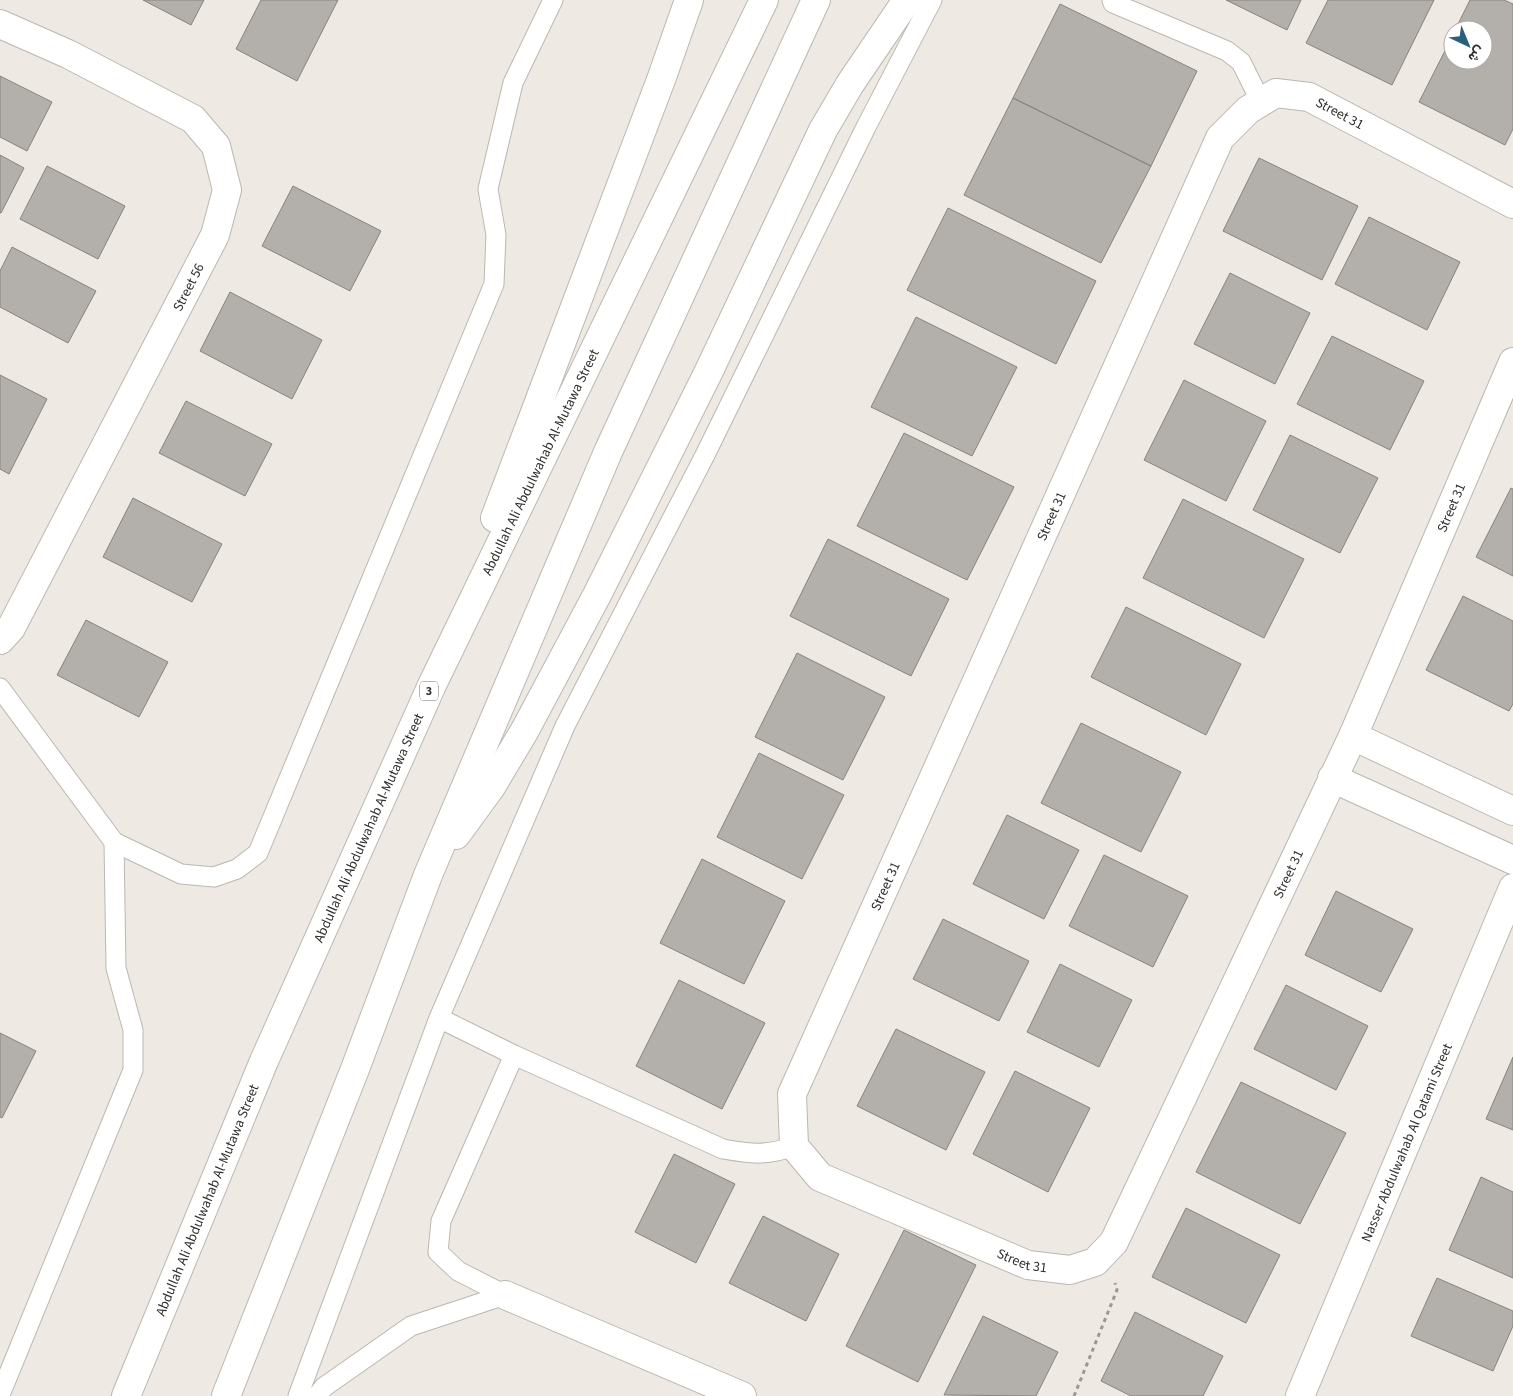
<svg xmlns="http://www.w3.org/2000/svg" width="1513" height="1396" font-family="'Source Sans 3',Vazirmatn,sans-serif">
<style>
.building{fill:#b3afaa;stroke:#87837e}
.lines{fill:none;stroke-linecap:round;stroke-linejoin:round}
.service-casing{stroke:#bbb7b1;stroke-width:21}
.minor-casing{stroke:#bbb7b1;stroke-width:30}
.primary-casing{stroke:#bbb7b1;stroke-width:30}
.path{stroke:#9b9893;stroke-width:3;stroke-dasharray:4 4;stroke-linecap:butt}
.service{stroke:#fff;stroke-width:19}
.minor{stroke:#fff;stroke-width:28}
.primary{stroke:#fff;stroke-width:28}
.labels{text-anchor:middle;stroke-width:5;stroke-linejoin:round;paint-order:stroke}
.shield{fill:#fff;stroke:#6e6d6b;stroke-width:1}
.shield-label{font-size:12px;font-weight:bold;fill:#302f2c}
.street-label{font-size:14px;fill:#302f2c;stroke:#fff}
</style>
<rect width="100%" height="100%" fill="#eeeae3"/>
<path class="building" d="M 143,0 L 204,0 L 191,25 Z
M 261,0 L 338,0 L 297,81 L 236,49 Z
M 1226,0 L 1301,0 L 1287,30 Z
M 1328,0 L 1434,0 L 1392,85 L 1306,43 Z
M 1470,0 L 1504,0 L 1513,4 L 1513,129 L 1505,145 L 1419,102 L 1453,35 L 1453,60 L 1483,60 L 1483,30 L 1455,30 Z
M 1060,4 L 1197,71 L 1151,166 L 1013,98 Z
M 0,76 L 52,102 L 27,151 L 0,137 Z
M 1013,98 L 1151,166 L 1101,263 L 964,195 Z
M 0,155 L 24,168 L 1,213 L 0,213 Z
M 1259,158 L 1358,206 L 1322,280 L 1223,231 Z
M 47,166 L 125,206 L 98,259 L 20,219 Z
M 293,186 L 381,231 L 350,291 L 262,246 Z
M 948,208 L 1096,281 L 1056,364 L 907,290 Z
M 1369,217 L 1460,262 L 1427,330 L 1335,284 Z
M 12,247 L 96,291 L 68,343 L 0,307 L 0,271 Z
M 1230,273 L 1310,313 L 1275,384 L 1194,344 Z
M 230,292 L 322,340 L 292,399 L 200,351 Z
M 916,317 L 1017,367 L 972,456 L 871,407 Z
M 1332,336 L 1424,381 L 1390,450 L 1297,404 Z
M 0,375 L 47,399 L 9,474 L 0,469 Z
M 1184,380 L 1266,421 L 1226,501 L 1144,460 Z
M 186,401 L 272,444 L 245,496 L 159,453 Z
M 904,433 L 1014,487 L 967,580 L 857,526 Z
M 1290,435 L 1378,478 L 1340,553 L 1253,510 Z
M 1511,488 L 1513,489 L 1513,576 L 1476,557 Z
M 133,498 L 222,544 L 192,602 L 103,557 Z
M 1183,499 L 1304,559 L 1264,638 L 1143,578 Z
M 828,539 L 949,599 L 911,676 L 790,616 Z
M 1463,596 L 1513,621 L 1513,704 L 1509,711 L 1426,670 Z
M 1126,607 L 1241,664 L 1206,735 L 1091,677 Z
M 86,620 L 168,662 L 139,717 L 57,675 Z
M 797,653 L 885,697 L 843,780 L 755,737 Z
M 1081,723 L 1181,772 L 1141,852 L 1041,803 Z
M 759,753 L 844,795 L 802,879 L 717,837 Z
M 1007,815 L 1079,850 L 1044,919 L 973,884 Z
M 1104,855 L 1188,896 L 1153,967 L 1069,926 Z
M 702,859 L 785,901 L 744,984 L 660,943 Z
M 1336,891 L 1413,929 L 1381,992 L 1305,955 Z
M 943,919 L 1029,961 L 999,1021 L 913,979 Z
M 1060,964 L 1132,1000 L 1099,1067 L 1027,1032 Z
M 679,980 L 765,1023 L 722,1109 L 636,1066 Z
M 1286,985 L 1368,1026 L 1336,1090 L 1254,1049 Z
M 896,1029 L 985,1072 L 946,1150 L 857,1106 Z
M 0,1033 L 36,1051 L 2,1118 L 0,1117 Z
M 1513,1057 L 1513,1130 L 1486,1119 Z
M 1015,1071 L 1090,1108 L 1048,1192 L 973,1154 Z
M 1241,1082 L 1346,1133 L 1300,1224 L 1196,1172 Z
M 674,1154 L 735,1184 L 696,1263 L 635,1232 Z
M 1481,1177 L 1513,1192 L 1513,1278 L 1449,1250 Z
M 1186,1208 L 1280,1255 L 1246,1323 L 1152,1277 Z
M 763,1216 L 839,1254 L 806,1321 L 729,1283 Z
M 904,1230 L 976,1265 L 918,1382 L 846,1346 Z
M 1437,1278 L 1513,1311 L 1513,1326 L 1493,1371 L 1411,1336 Z
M 1135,1312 L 1223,1356 L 1203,1396 L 1131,1396 L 1101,1381 Z
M 983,1316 L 1058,1352 L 1036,1396 L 944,1395 Z"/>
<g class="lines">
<defs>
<path id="service" d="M 1112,0 L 1113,3 L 1227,51 L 1241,62 L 1261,102
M 0,688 L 114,842 L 181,874 L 214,877 L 237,869 L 258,853 L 494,284 L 496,235 L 488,189 L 513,83 L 553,0
M 439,1018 L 514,1055 L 723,1149 C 751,1154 767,1156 794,1146
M 505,1295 L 458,1271 L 438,1252 L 441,1221 L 514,1055
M 0,1395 L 133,1070 L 133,1030 L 116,968 L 114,842
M 298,1396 L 439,1018 L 565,726 L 705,455 L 866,127 L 932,0
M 317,1396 L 324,1387 L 411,1326 L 505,1295"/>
<g id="minor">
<path d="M 0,24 L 68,54 L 193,119 L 216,146 L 227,190 L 215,235 L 11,628 L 0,640"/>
<path id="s1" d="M 1513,204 L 1309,97 L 1276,93 L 1248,110 L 1220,138 L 792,1094 L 794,1146 L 820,1177 L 1028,1265 L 1070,1270 L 1095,1262 L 1114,1242 L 1353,736 L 1513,362"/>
<path d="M 1353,736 L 1513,811"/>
<path d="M 1332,778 L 1513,860"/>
<path d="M 505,1295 L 742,1396"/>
<path id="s2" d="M 1300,1396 L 1513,888"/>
</g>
<g id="primary">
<path d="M 495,518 L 662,77 L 689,0"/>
<path d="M 456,835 L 491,787 L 525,730 L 597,595 L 708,373 L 823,130 L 850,84 L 907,0"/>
<path id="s3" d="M 126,1396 L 264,1061 L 432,685 L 764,0"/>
<path d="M 226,1396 L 355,1069 L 428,875 L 608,452 L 816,0"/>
</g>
</defs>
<use href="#service" class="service-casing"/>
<use href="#minor" class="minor-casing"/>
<use href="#primary" class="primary-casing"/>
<path class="path" d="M 1074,1396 L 1117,1290 L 1115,1283"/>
<use href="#service" class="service"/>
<use href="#minor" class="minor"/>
<use href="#primary" class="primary"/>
</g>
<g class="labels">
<rect class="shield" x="420" y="681.5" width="18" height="19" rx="4"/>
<g class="shield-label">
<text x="429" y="695">3</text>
</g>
<g class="street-label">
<text transform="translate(1340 113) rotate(28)" y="5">Street 31</text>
<text transform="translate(188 287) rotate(-63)" y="5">Street 56</text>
<text dy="5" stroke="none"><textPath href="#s3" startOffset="1022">Abdullah Ali Abdulwahab Al-Mutawa Street</textPath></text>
<text dy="5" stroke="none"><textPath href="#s1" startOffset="2606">Street 31</textPath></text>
<text transform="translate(1051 516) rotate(-66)" y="5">Street 31</text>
<text dy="5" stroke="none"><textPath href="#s3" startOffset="618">Abdullah Ali Abdulwahab Al-Mutawa Street</textPath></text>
<text dy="5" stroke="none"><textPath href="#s1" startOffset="2205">Street 31</textPath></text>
<text transform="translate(885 886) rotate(-66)" y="5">Street 31</text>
<text dy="5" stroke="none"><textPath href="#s2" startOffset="275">Nasser Abdulwahab Al Qatami Street</textPath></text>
<text dy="5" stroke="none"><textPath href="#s3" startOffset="212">Abdullah Ali Abdulwahab Al-Mutawa Street</textPath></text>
<text dy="5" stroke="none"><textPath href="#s1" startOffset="1695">Street 31</textPath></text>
</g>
</g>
<g transform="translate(1468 45) rotate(136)"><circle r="24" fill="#ffffff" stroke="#acacab"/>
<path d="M0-4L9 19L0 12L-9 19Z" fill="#29607b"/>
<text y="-8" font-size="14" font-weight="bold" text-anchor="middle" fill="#302f2c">ش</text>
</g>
</svg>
